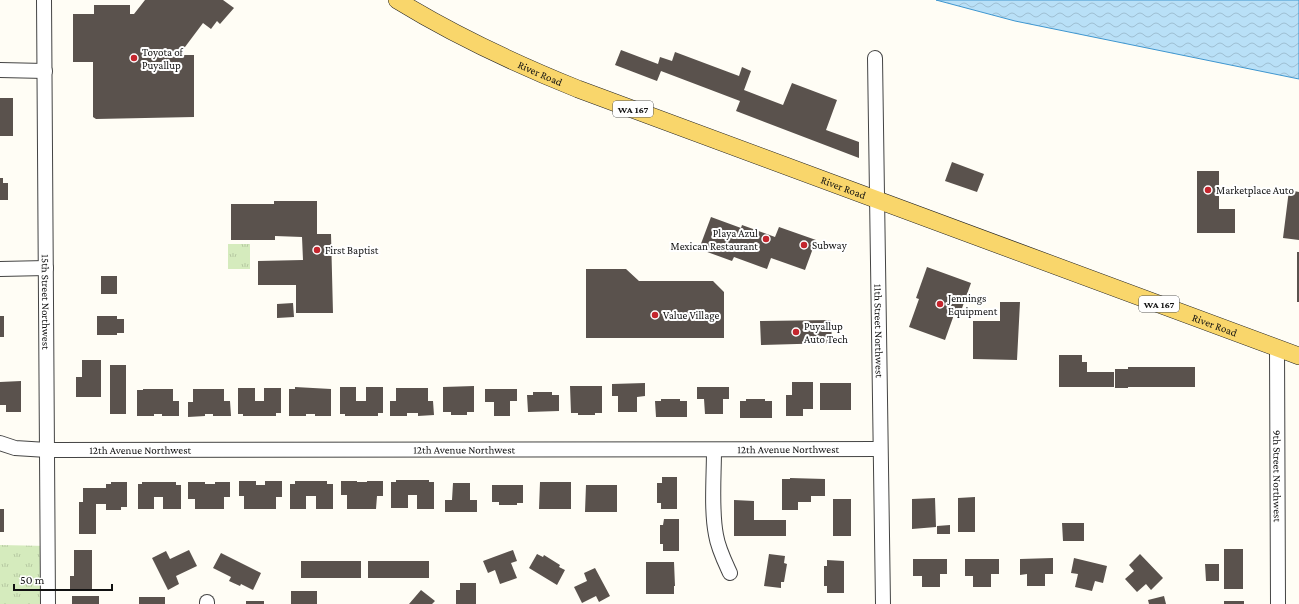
<svg xmlns="http://www.w3.org/2000/svg" width="1299" height="604" font-family="'Crimson Pro',serif">
<style>
.park{fill:url(#park-tufts)}
.water{fill:url(#water-waves);stroke:#3f96cf}
.building{fill:#5a524d}
.lines{fill:none;stroke-linecap:round;stroke-linejoin:round}
.minor-casing{stroke:#444;stroke-width:16}
.major-casing{stroke:#222;stroke-width:18}
.minor{stroke:#fff;stroke-width:14}
.major{stroke:#f9d66b;stroke-width:17}
.poi-dot{fill:#c4262e;stroke:#fff;stroke-width:1.5}
.labels{text-anchor:middle;stroke-width:4;stroke-linejoin:round;paint-order:stroke}
.shield{fill:#fff;stroke:#585858;stroke-width:1}
.shield-label{font-size:10px;font-weight:bold;fill:#111}
.poi-label{font-size:11px;fill:#111;stroke:#fff;text-anchor:start}
.street-label{font-size:11px;fill:#111;stroke:#fff}
</style>
<defs>
<pattern id="park-tufts" width="24" height="20" patternUnits="userSpaceOnUse"><rect width="24" height="20" fill="#d5ebbd"/><path d="M3 7l-1-3M5 7V3M7 7l1-3M15 17l-1-3M17 17v-4M19 17l1-3" fill="none" stroke="#b6c8a1"/></pattern>
<pattern id="water-waves" width="16" height="10" patternUnits="userSpaceOnUse"><rect width="16" height="10" fill="#b9e0f7"/><path d="M0 5q4-4 8 0t8 0" fill="none" stroke="#9ebfd3"/></pattern>
</defs>
<rect width="100%" height="100%" fill="#fffdf5"/>
<path class="park" d="M 228,244 L 250,244 L 250,269 L 228,269 Z
M 0,545 L 48,546 L 48,604 L 0,604 Z"/>
<path class="water" d="M 936,0 L 1299,0 L 1299,79 L 1015,21 Z"/>
<path class="building" d="M 145,0 L 223,0 L 234,8 L 220,24 L 217,21 L 211,29 L 203,23 L 182,51 L 178,49 L 179,55 L 194,55 L 194,117 L 96,119 L 93,117 L 93,62 L 73,62 L 73,14 L 94,14 L 94,5 L 130,5 L 130,14 L 134,14 Z
M 621,50 L 658,64 L 660,57 L 672,61 L 675,52 L 739,76 L 742,67 L 751,71 L 744,90 L 783,105 L 792,83 L 837,100 L 826,130 L 859,142 L 859,158 L 736,111 L 740,101 L 661,71 L 657,81 L 615,65 Z
M 0,98 L 13,98 L 13,136 L 0,136 Z
M 952,162 L 984,174 L 977,192 L 945,181 Z
M 1197,171 L 1219,171 L 1219,209 L 1235,209 L 1235,233 L 1197,233 Z
M 0,178 L 3,178 L 3,183 L 8,183 L 8,200 L 0,200 Z
M 1289,190 L 1299,192 L 1299,240 L 1283,238 Z
M 274,201 L 317,201 L 317,234 L 331,234 L 333,313 L 296,313 L 296,285 L 258,285 L 258,261 L 303,260 L 302,237 L 275,236 L 275,240 L 231,240 L 231,204 L 274,204 Z
M 711,217 L 741,228 L 742,225 L 775,237 L 779,227 L 816,240 L 805,270 L 771,258 L 767,269 L 734,257 L 732,261 L 699,249 Z
M 1297,252 L 1299,252 L 1299,302 L 1297,302 Z
M 927,267 L 971,283 L 961,311 L 956,309 L 945,340 L 909,327 L 919,299 L 916,298 Z
M 586,269 L 626,269 L 639,281 L 713,281 L 724,292 L 724,338 L 586,338 Z
M 101,276 L 117,276 L 117,294 L 101,294 Z
M 1000,302 L 1020,302 L 1017,360 L 973,359 L 973,321 L 1000,321 Z
M 293,303 L 294,317 L 277,318 L 277,304 Z
M 0,316 L 4,316 L 4,337 L 0,337 Z
M 97,316 L 117,316 L 117,319 L 124,319 L 124,333 L 117,333 L 117,335 L 97,335 Z
M 831,320 L 832,343 L 761,345 L 760,321 Z
M 1059,355 L 1082,355 L 1082,362 L 1087,362 L 1087,372 L 1114,372 L 1114,387 L 1059,387 Z
M 82,360 L 101,360 L 101,397 L 76,397 L 76,377 L 82,377 Z
M 110,365 L 126,365 L 126,414 L 110,414 Z
M 1128,367 L 1195,367 L 1195,387 L 1128,387 L 1128,388 L 1115,388 L 1115,369 L 1128,369 Z
M 21,381 L 21,412 L 6,412 L 6,405 L 0,405 L 0,382 Z
M 792,382 L 813,382 L 813,409 L 803,409 L 803,416 L 786,416 L 786,395 L 792,395 Z
M 645,383 L 645,396 L 637,397 L 637,412 L 618,412 L 618,396 L 612,396 L 612,384 Z
M 820,383 L 851,383 L 851,410 L 820,410 Z
M 474,386 L 474,412 L 467,412 L 467,415 L 451,415 L 451,412 L 443,412 L 443,387 Z
M 570,386 L 602,386 L 602,413 L 595,413 L 595,415 L 578,415 L 578,413 L 571,413 Z
M 295,387 L 331,389 L 331,416 L 315,416 L 315,414 L 306,414 L 306,416 L 289,416 L 289,389 L 295,389 Z
M 340,387 L 356,387 L 356,401 L 366,401 L 366,387 L 383,387 L 383,413 L 378,413 L 378,416 L 345,416 L 345,414 L 340,414 Z
M 697,387 L 729,387 L 729,399 L 723,399 L 723,414 L 705,414 L 704,399 L 697,399 Z
M 238,388 L 255,388 L 255,401 L 264,401 L 264,388 L 281,388 L 281,413 L 276,413 L 276,416 L 243,416 L 243,414 L 238,414 Z
M 396,388 L 428,388 L 428,401 L 433,401 L 434,415 L 418,416 L 418,413 L 407,413 L 407,416 L 390,416 L 390,401 L 396,401 Z
M 143,389 L 173,389 L 173,401 L 179,401 L 179,416 L 162,416 L 162,414 L 154,414 L 154,416 L 137,416 L 137,390 L 143,390 Z
M 193,389 L 224,389 L 224,401 L 230,401 L 231,416 L 213,416 L 213,414 L 205,414 L 205,416 L 188,417 L 188,402 L 193,402 Z
M 485,389 L 517,389 L 517,401 L 510,401 L 510,416 L 494,416 L 494,402 L 485,402 Z
M 533,392 L 552,392 L 552,395 L 559,395 L 559,411 L 528,412 L 527,395 L 533,395 Z
M 661,399 L 680,399 L 680,401 L 687,401 L 687,417 L 656,417 L 655,401 L 661,401 Z
M 746,399 L 765,399 L 765,401 L 772,401 L 772,418 L 740,418 L 740,401 L 746,401 Z
M 662,477 L 677,477 L 677,509 L 661,509 L 661,503 L 657,503 L 657,483 L 662,483 Z
M 790,478 L 825,479 L 825,496 L 811,496 L 811,502 L 798,502 L 798,510 L 782,510 L 782,479 L 790,479 Z
M 396,480 L 429,480 L 429,482 L 434,482 L 434,509 L 417,509 L 417,495 L 408,495 L 408,508 L 391,508 L 391,482 L 396,482 Z
M 239,481 L 256,481 L 256,485 L 265,485 L 265,481 L 282,481 L 282,497 L 276,497 L 276,509 L 244,509 L 244,496 L 239,496 Z
M 295,481 L 327,481 L 327,484 L 333,484 L 333,509 L 316,509 L 316,496 L 306,496 L 306,509 L 290,509 L 290,484 L 295,484 Z
M 341,481 L 357,481 L 357,482 L 367,482 L 367,481 L 383,481 L 383,496 L 377,496 L 376,509 L 347,509 L 347,495 L 341,495 Z
M 111,482 L 127,482 L 127,507 L 121,507 L 121,510 L 106,510 L 106,504 L 96,504 L 96,534 L 79,534 L 79,502 L 83,502 L 83,488 L 106,488 L 106,484 L 111,484 Z
M 142,482 L 176,482 L 176,485 L 181,485 L 181,509 L 163,509 L 163,497 L 154,497 L 154,509 L 138,509 L 138,484 L 142,484 Z
M 188,482 L 205,482 L 205,484 L 215,484 L 215,482 L 230,482 L 230,497 L 224,497 L 224,509 L 195,509 L 195,499 L 188,499 Z
M 540,482 L 571,482 L 571,509 L 539,509 Z
M 453,483 L 470,483 L 470,500 L 477,500 L 477,512 L 445,512 L 445,500 L 452,500 Z
M 492,485 L 523,485 L 523,503 L 517,503 L 517,505 L 499,505 L 499,502 L 492,502 Z
M 586,485 L 617,485 L 617,512 L 585,512 Z
M 975,497 L 975,532 L 958,532 L 958,498 Z
M 935,498 L 936,527 L 912,529 L 912,499 Z
M 833,499 L 851,499 L 851,536 L 833,536 Z
M 734,500 L 754,501 L 754,520 L 786,520 L 786,536 L 734,536 Z
M 0,509 L 4,509 L 4,532 L 0,532 Z
M 664,519 L 679,519 L 679,551 L 663,551 L 663,544 L 660,544 L 660,525 L 663,525 Z
M 1062,523 L 1084,523 L 1084,541 L 1063,541 Z
M 950,525 L 950,534 L 937,534 L 937,526 Z
M 1224,549 L 1243,549 L 1243,589 L 1224,589 Z
M 74,550 L 92,550 L 92,590 L 70,590 L 70,576 L 74,576 Z
M 189,550 L 197,566 L 176,576 L 179,584 L 168,590 L 152,558 L 166,551 L 170,559 Z
M 513,550 L 517,561 L 511,563 L 517,578 L 500,584 L 495,570 L 488,573 L 483,561 Z
M 221,553 L 261,573 L 253,590 L 241,584 L 240,586 L 229,581 L 231,577 L 213,568 Z
M 537,554 L 543,557 L 544,555 L 560,565 L 559,567 L 565,570 L 557,585 L 529,568 Z
M 769,554 L 785,556 L 784,563 L 787,564 L 784,582 L 781,582 L 781,588 L 764,586 Z
M 1140,554 L 1163,578 L 1151,590 L 1146,584 L 1137,592 L 1125,579 L 1134,571 L 1129,565 Z
M 1053,558 L 1053,574 L 1045,574 L 1045,586 L 1027,586 L 1027,574 L 1020,575 L 1020,559 Z
M 1074,558 L 1107,566 L 1103,583 L 1095,581 L 1092,591 L 1075,587 L 1078,574 L 1071,573 Z
M 913,559 L 947,559 L 947,574 L 940,574 L 940,587 L 922,587 L 922,576 L 913,576 Z
M 965,559 L 999,559 L 999,574 L 991,574 L 991,587 L 973,587 L 973,576 L 965,576 Z
M 827,560 L 844,561 L 844,593 L 827,593 L 827,586 L 824,586 L 824,566 L 827,566 Z
M 301,561 L 361,561 L 361,578 L 301,578 Z
M 368,561 L 429,561 L 429,578 L 368,578 Z
M 646,562 L 674,562 L 675,586 L 674,586 L 674,594 L 646,594 Z
M 1205,564 L 1219,564 L 1219,581 L 1206,581 Z
M 595,568 L 610,596 L 599,602 L 596,596 L 582,603 L 574,587 L 587,581 L 584,573 Z
M 460,583 L 476,583 L 476,604 L 456,604 L 456,590 L 460,590 Z
M 421,590 L 435,601 L 432,604 L 409,604 Z
M 291,591 L 317,591 L 317,604 L 291,604 Z
M 72,596 L 99,596 L 99,604 L 72,604 Z
M 1164,596 L 1166,604 L 1149,604 L 1148,600 Z
M 139,597 L 165,597 L 165,604 L 139,604 Z
M 246,601 L 264,601 L 264,604 L 246,604 Z
M 1224,601 L 1244,601 L 1244,604 L 1224,604 Z"/>
<g class="lines">
<defs>
<g id="minor">
<path id="s1" d="M 44,0 L 48,604"/>
<path id="s2" d="M 875,58 L 883,604"/>
<path d="M 0,70 L 45,71"/>
<path d="M 0,269 L 46,268"/>
<path id="s3" d="M 1277,348 L 1278,604"/>
<path id="s4" d="M 0,443 L 15,448 L 47,450 L 880,449"/>
<path d="M 714,450 C 714,476 711,510 716,535 C 718,548 724,560 730,573"/>
<path d="M 207,602 L 207,604"/>
</g>
<g id="major">
<path id="s5" d="M 397,0 C 454,35 516,64 578,89 L 1299,356"/>
</g>
</defs>
<use href="#minor" class="minor-casing"/>
<use href="#major" class="major-casing"/>
<use href="#minor" class="minor"/>
<use href="#major" class="major"/>
</g>
<g class="poi-dot">
<circle cx="134" cy="58" r="4"/>
<circle cx="1208" cy="190" r="4"/>
<circle cx="766" cy="239" r="4"/>
<circle cx="804" cy="245" r="4"/>
<circle cx="317" cy="250" r="4"/>
<circle cx="940" cy="304" r="4"/>
<circle cx="655" cy="315" r="4"/>
<circle cx="796" cy="332" r="4"/>
</g>
<g class="labels">
<g class="shield">
<rect x="613" y="101" width="40" height="16" rx="3"/>
<rect x="1139" y="296" width="40" height="16" rx="3"/>
</g>
<g class="shield-label">
<text x="633" y="113">WA 167</text>
<text x="1159" y="308">WA 167</text>
</g>
<g class="poi-label">
<text x="142" y="56">Toyota of<tspan x="142" dy="13">Puyallup</tspan></text>
<text x="1216" y="194">Marketplace Auto</text>
<text x="758" y="237" text-anchor="end">Playa Azul<tspan x="758" dy="13">Mexican Restaurant</tspan></text>
<text x="812" y="249">Subway</text>
<text x="325" y="254">First Baptist</text>
<text x="948" y="302">Jennings<tspan x="948" dy="13">Equipment</tspan></text>
<text x="663" y="319">Value Village</text>
<text x="804" y="330">Puyallup<tspan x="804" dy="13">Auto Tech</tspan></text>
</g>
<g class="street-label">
<text dy="4" stroke="none"><textPath href="#s5" startOffset="161">River Road</textPath></text>
<text dy="4" stroke="none"><textPath href="#s5" startOffset="485">River Road</textPath></text>
<text dy="4" stroke="none"><textPath href="#s1" startOffset="302">15th Street Northwest</textPath></text>
<text dy="4" stroke="none"><textPath href="#s5" startOffset="881">River Road</textPath></text>
<text dy="4" stroke="none"><textPath href="#s2" startOffset="273">11th Street Northwest</textPath></text>
<text dy="4" stroke="none"><textPath href="#s4" startOffset="789">12th Avenue Northwest</textPath></text>
<text dy="4" stroke="none"><textPath href="#s4" startOffset="141">12th Avenue Northwest</textPath></text>
<text dy="4" stroke="none"><textPath href="#s4" startOffset="465">12th Avenue Northwest</textPath></text>
<text dy="4" stroke="none"><textPath href="#s3" startOffset="128">9th Street Northwest</textPath></text>
</g>
</g>
<path d="M14 584v6h98v-6" fill="none" stroke="#111111" stroke-width="2"/>
<text x="20" y="584" font-size="12" fill="#111111" stroke="#ffffff" stroke-width="3" paint-order="stroke">50 m</text>
</svg>
